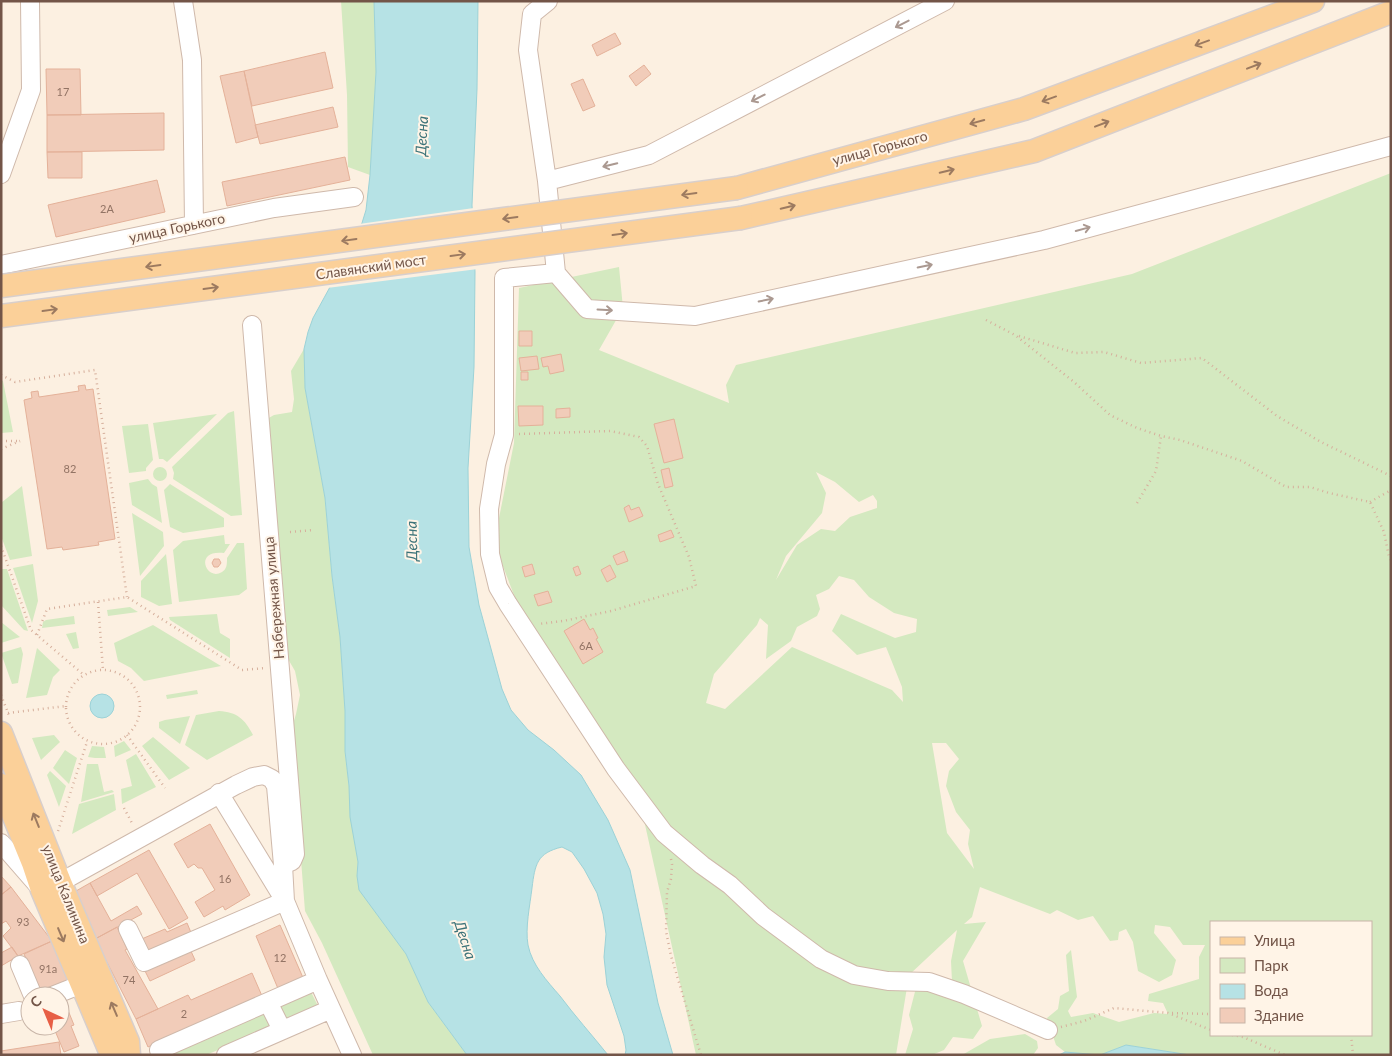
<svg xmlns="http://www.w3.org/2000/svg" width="1392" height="1056" font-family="Lato,sans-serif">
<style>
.green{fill:#d4e9c0;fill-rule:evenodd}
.water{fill:#b6e2e5;stroke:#9cd2d7}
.pier{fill:#fcf0e1}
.building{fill:#f1ccb9;stroke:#e4b199}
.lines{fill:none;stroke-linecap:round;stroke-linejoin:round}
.minor-casing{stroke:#cfb9ab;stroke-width:20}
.major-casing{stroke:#d8cfcc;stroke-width:25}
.path{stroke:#d6af9c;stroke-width:2.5;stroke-dasharray:1 4;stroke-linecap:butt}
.minor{stroke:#fff;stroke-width:18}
.major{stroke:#fbd099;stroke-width:22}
.major-bridge-casing{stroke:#d8cfcc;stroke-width:25;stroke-linecap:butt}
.major-bridge{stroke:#fbd099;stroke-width:22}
.oneway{stroke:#ab9991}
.oneway2{stroke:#9c7a60}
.labels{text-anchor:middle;stroke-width:4;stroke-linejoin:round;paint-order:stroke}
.number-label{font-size:11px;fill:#927364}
.street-label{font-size:14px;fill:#735548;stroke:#fff4e7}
.water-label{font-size:15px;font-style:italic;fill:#3c7379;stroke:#fff4e7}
</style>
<rect width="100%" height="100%" fill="#fcf0e1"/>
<path class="green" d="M 341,1 L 374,1 L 376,72 L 370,175 L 348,167 L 347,95 Z
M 1391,173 L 1391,1055 L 1190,1055 L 1126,1045 L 1100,1055 L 1065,1052 L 1056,1045 L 1047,1018 L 1058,1009 L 1060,996 L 1069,991 L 1066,955 L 1071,950 L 1077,997 L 1068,1011 L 1071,1017 L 1093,1013 L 1119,1022 L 1154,1013 L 1168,1014 L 1163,1003 L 1148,1001 L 1149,994 L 1199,979 L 1199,957 L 1205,945 L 1183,945 L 1170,927 L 1155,925 L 1154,933 L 1176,960 L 1172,975 L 1159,982 L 1138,971 L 1133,942 L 1126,929 L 1119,932 L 1118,940 L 1110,941 L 1093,916 L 1078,920 L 1057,910 L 1050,914 L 980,887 L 972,917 L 964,924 L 986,922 L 963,961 L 982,1026 L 973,1039 L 953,1037 L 944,1050 L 932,1055 L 905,1055 L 913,1029 L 909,1015 L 918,980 L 952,982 L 951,961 L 957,930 L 909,975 L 896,1055 L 696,1055 L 638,793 L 529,634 L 494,543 L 514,443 L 519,288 L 619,267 L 623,308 L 599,350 L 729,403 L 726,385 L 736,365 L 1132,274 ZM 816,472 L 835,482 L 859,502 L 873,495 L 877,501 L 877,508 L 850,517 L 835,531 L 821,529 L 797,545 L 776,580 L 786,556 L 822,513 L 826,493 ZM 839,576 L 854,580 L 869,597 L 894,613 L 917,619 L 916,632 L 895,638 L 841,614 L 832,631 L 857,655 L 886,647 L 902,687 L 903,702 L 892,690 L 792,647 L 725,709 L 706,703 L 714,674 L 757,625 L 760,618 L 768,625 L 766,659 L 791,641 L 797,627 L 817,616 L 820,609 L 816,595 L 829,589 ZM 932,743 L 946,743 L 959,759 L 949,771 L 946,786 L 956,812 L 970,830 L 968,844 L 974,869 L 947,833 ZM 1211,922 L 1371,922 L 1371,1035 L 1211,1035 Z
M 304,349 L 305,388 L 325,498 L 332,576 L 340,637 L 345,711 L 345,751 L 349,786 L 351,817 L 358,862 L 357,876 L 359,889 L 406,954 L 428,1002 L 467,1055 L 373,1055 L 322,943 L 305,911 L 291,731 L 296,714 L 300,695 L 295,671 L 284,652 L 267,419 L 274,415 L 292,412 L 294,399 L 291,371 Z
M 1,380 L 3,381 L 13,432 L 1,433 Z
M 234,411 L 242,515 L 231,516 L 173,479 L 174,473 L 172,467 L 228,413 Z
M 217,414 L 167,462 L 163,459 L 159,459 L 153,423 Z
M 148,424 L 153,460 L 146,468 L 146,471 L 129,473 L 122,426 Z
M153 474a7 7 0 1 1 14 0a7 7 0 1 1-14 0Z
M 148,479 L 152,484 L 157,487 L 162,523 L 132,505 L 129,483 Z
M 170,484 L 224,518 L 224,527 L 183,533 L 170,527 L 164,490 Z
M 22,486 L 32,556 L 10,560 L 1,536 L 1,503 Z
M 132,513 L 163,532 L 164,546 L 140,576 Z
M 224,535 L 225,544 L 230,544 L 224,553 C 193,549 206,582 222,572 C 227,569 227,564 227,558 L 237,543 L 244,543 L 247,589 L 239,595 L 179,602 L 173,550 L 183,541 Z
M 166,554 L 172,604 L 159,606 L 141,597 L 141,581 Z
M 33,564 L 38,601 L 32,623 L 13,568 Z
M 1,569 L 7,569 L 28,631 L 24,630 L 1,605 L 2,595 Z
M 130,607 L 138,612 L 108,616 L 107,610 Z
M 217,614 L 220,633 L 230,639 L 230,658 L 170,620 L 169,617 Z
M 74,616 L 75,624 L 42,628 L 43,622 L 46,620 Z
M 1,622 L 20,637 L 1,643 Z
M 153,625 L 221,666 L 144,681 L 131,668 L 118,661 L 114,643 Z
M 76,632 L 79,648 L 73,649 L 66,634 Z
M 21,647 L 23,654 L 18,683 L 12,684 L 1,653 Z
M 37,648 L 60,670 L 53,677 L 47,695 L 26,698 Z
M 197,690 L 198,694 L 167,699 L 166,695 Z
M 219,711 C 237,712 245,719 253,735 L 207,760 L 185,745 L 196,715 Z
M 190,716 L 180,744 L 159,728 L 159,722 L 165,720 Z
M 54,735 L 60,742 L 41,760 L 32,738 Z
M 153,737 L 190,768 L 169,780 L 142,746 Z
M 124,741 L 131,750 L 115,757 L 114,746 Z
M 92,746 L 104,747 L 106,758 L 95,758 L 88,757 Z
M 65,750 L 77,758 L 69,784 L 53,768 Z
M 136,754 L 156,787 L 122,804 L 121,789 L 132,786 L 126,760 Z
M 87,764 L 98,764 L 104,792 L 112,790 L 114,792 L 81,802 Z
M 50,771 L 66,786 L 59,807 L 47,775 Z
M 114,794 L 116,810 L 72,834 L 79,804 Z
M 308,986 L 319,1008 L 301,1016 L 297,1014 L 284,1020 L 278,1005 Z
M 264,1008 L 276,1026 L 206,1055 L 163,1055 Z
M 1025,1034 L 1037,1041 L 1038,1048 L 1033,1055 L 962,1055 L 990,1039 Z"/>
<path class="water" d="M 374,1 L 478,1 L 477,89 L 472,205 L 475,272 L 474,367 L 468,468 L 469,547 L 479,605 L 502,689 L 511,710 L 528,730 L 554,750 L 581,775 L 608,820 L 630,870 L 658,1003 L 673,1055 L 625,1055 L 626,1050 L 624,1036 L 607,985 L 604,957 L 606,934 L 603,914 L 597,893 L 584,869 L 572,852 L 562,847 C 537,853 535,864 532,888 C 530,905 525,928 528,945 C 532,965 547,981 560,996 C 575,1016 592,1035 608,1055 L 467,1055 L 428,1002 L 406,954 L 359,890 L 357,876 L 358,862 L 350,817 L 349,786 L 345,751 L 345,711 L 340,637 L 332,576 L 325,498 L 305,388 L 304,349 L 308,332 L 313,318 L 358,236 L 366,210 L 370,175 L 376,72 Z
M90 706a12 12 0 1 1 24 0a12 12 0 1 1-24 0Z
M 1126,1045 L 1190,1055 L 1059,1055 L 1065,1052 L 1100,1055 Z"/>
<path class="pier" d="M 474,208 L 478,269 L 327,288 L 355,235 L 359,224 Z"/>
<path class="building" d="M 615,33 L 621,44 L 597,56 L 592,45 Z
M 325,52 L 333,88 L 252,106 L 244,71 Z
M 644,65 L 651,74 L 636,86 L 629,76 Z
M 46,69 L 80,69 L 81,115 L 47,115 Z
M 244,71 L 258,137 L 236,143 L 220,76 Z
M 583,79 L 595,106 L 583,111 L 571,84 Z
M 333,107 L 338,127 L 260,144 L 255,125 Z
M 164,113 L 164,150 L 47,152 L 47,115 Z
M 47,152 L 82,152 L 82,178 L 48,178 Z
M 345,157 L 350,180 L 227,206 L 222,182 Z
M 157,180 L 165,212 L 56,237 L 48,205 Z
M 519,331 L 532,331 L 532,346 L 519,346 Z
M 561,354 L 564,371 L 550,374 L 548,366 L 543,367 L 541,358 Z
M 537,356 L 539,369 L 521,371 L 519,358 Z
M 521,372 L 528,372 L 528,380 L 521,380 Z
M 85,385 L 86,390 L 93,389 L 115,539 L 98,542 L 99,545 L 63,550 L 62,547 L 47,549 L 24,400 L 32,398 L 31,392 L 38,391 L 39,397 L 79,391 L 78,386 Z
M 518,406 L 543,406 L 543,425 L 519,426 Z
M 570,408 L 570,417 L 556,418 L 556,409 Z
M 674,419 L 683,458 L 664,463 L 654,424 Z
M 669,468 L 673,486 L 665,488 L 661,470 Z
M 629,505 L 631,510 L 639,507 L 643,516 L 629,522 L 624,508 Z
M 671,530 L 674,537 L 660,542 L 658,535 Z
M 624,551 L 628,561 L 617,565 L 613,556 Z
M 214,559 L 219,559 L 221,563 L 218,567 L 214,567 L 212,563 Z
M 532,564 L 535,574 L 525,577 L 522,567 Z
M 610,565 L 616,577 L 607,582 L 601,570 Z
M 578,566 L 581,574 L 576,576 L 573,568 Z
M 548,591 L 552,602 L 538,606 L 534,595 Z
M 584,619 L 590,630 L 593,628 L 598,638 L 596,639 L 603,652 L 583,664 L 564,631 Z
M 210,824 L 250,895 L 225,910 L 223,906 L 204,917 L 195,902 L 215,890 L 202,868 L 198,868 L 194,864 L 188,868 L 174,844 Z
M 149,850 L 188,918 L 169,929 L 137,873 L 97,896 L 90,883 Z
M 1,876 L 11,887 L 1,895 Z
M 90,883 L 111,921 L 137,906 L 142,914 L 95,939 L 76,891 Z
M 11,887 L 52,941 L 18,956 L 3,936 L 11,928 L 6,921 L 1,924 L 1,895 Z
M 187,923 L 192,935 L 171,944 L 170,941 L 142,953 L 137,941 L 165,929 L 167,932 Z
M 280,925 L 304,980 L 279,991 L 256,936 Z
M 117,927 L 127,949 L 125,950 L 158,1009 L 136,1019 L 95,939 Z
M 52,941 L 71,984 L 43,995 L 24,954 Z
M 12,947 L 18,956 L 1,966 L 1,953 Z
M 190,949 L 195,960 L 150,981 L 145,971 Z
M 252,973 L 262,996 L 148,1047 L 136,1019 L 188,995 L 191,1000 Z
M 63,998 L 74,1025 L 71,1026 L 79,1046 L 64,1052 L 53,1026 L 60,1026 L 60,999 Z
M 59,1042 L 61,1055 L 1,1055 L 1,1051 Z"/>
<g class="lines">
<defs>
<path id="minor" d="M 183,1 L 192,60 L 194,225
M 548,1 L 532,14 L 528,50 L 547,181 L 556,273 L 587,309 L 695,316 L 1044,240 L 1391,146
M 1,174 L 31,90 L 30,1
M 547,181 L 649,155 L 945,1
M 1,265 L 274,208 L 354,197
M 556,273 L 504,278 L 504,435 L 496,464 L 489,509 L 490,554 L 498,587 L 508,604 L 616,769 L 664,833 L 702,865 L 730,885 L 763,916 L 821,959 L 854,975 L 888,981 L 929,982 L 964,994 L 1048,1030
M 252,325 L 295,854 L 292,861 L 283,865
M 1,843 L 42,890 L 68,878 L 236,785 L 253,777 L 264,775 L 272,779 L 276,786 L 283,865 L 285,901 L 318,980 L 352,1055
M 128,929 L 144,962 L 285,901 L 219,793
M 20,965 L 33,996
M 52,996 L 82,984
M 268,1002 L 282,1030
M 1,1014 L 19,1011
M 159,1050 L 318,980
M 226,1055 L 331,1009"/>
<path id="major" d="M 737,188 L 1024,109 L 1313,1
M 741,218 L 1034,151 L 1391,12
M 1,733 L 60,882 L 128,1042 L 129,1055
M 1,785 L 33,863 L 42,890 L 109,1049 L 115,1055"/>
</defs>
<use href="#minor" class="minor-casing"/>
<use href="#major" class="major-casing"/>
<path class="path" d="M 986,320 L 1015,335 L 1074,382 L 1110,415 L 1137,428 L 1161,436 L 1180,440 L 1242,461 L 1286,487 L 1310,487 L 1329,493 L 1370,502 L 1384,532 L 1389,557 L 1391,560
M 1019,336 L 1075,353 L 1104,352 L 1141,363 L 1202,358 L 1277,416 L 1321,442 L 1391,476
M 1,375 L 15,382 L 95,370 L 127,597
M 519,434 L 610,431 L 639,437 L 647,446 L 658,484 L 689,557 L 696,586 L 611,611 L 563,621 L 538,624
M 1,441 L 19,441
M 1,449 L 20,441
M 1370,502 L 1391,490
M 1137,503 L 1156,471 L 1161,436
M 290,532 L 314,530
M 1,546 L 31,630 L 84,675
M 98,602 L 103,670
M 37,635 L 47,609 L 127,597 L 242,670 L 266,668
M66 707a37 37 0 1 1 74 0a37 37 0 1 1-74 0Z
M 1,695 L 10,718
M 8,713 L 66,706
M 127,735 L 165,788
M 124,808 L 133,825
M 58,831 L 87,742
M 671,859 L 672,864 L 671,879 L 667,892 L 666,931 L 671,956 L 701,1055
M 1172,1013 L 1211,1014
M 1061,1027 L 1084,1021 L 1114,1008 L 1168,1013 L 1211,1030
M 1232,1035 L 1243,1037 L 1285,1055
M 1351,1035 L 1353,1055"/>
<use href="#minor" class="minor"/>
<use href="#major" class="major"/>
<defs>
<path id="major-bridge" d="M 1,286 L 737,188
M 1,316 L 741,218"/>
</defs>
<use href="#major-bridge" class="major-bridge-casing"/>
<use href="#major-bridge" class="major-bridge"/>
</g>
<defs><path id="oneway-shaft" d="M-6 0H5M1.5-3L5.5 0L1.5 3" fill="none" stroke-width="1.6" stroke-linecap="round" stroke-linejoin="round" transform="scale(1.25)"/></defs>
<g class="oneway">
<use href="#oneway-shaft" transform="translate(902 24) rotate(153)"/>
<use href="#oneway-shaft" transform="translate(758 98) rotate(153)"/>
<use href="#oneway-shaft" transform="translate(610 165) rotate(166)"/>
<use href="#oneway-shaft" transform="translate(1083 229) rotate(-15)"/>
<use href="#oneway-shaft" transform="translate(925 266) rotate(-12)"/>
<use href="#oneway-shaft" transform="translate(766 300) rotate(-12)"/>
<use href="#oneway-shaft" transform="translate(605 310) rotate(3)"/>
</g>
<g class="oneway2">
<use href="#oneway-shaft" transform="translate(1202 43) rotate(160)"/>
<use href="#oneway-shaft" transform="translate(1254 66) rotate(-21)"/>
<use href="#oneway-shaft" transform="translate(1049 99) rotate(160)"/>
<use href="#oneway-shaft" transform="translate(977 122) rotate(165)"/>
<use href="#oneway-shaft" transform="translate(1102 124) rotate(-21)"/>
<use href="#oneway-shaft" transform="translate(947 171) rotate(-13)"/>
<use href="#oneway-shaft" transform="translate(689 194) rotate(172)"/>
<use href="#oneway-shaft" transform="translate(788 207) rotate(-13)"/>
<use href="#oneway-shaft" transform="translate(510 218) rotate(172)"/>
<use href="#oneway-shaft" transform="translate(620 234) rotate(-8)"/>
<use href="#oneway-shaft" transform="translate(349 240) rotate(172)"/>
<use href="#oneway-shaft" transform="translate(458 255) rotate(-8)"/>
<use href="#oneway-shaft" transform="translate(153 266) rotate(172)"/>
<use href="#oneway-shaft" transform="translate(211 288) rotate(-8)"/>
<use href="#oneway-shaft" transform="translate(50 310) rotate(-8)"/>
<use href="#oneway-shaft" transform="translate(36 820) rotate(-112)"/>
<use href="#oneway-shaft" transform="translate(61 935) rotate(67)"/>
<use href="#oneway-shaft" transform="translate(114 1009) rotate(-113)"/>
</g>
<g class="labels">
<g class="number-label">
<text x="63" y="96">17</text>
<text x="107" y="213">2А</text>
<text x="70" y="473">82</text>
<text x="586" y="650">6А</text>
<text x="225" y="883">16</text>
<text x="23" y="926">93</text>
<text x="280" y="962">12</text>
<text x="48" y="973">91а</text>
<text x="129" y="984">74</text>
<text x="184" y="1018">2</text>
</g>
<g class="street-label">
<text transform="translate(880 148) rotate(-15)" y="5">улица Горького</text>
<text transform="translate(177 228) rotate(-12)" y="5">улица Горького</text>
<text transform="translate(371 267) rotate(-8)" y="5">Славянский мост</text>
<text transform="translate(274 598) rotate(-95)" y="5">Набережная улица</text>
<text transform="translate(66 894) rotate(68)" y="5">улица Калинина</text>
</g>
<g class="water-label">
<text transform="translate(422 136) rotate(-87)" y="5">Десна</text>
<text transform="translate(412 541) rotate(-91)" y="5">Десна</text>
<text transform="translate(465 940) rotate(72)" y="5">Десна</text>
</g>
</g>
<rect width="1392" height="1056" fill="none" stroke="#735548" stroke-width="5"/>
<rect x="1210" y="921" width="162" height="115" fill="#fff4e7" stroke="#c7b4a7"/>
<rect x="1220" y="937" width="25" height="8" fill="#fbd099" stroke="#c7b4a7"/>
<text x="1254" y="946" font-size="15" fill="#735548">Улица</text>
<rect x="1220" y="958" width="25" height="15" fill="#d4e9c0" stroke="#c7b4a7"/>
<text x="1254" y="971" font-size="15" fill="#735548">Парк</text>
<rect x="1220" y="984" width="25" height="15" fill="#b6e2e5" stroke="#c7b4a7"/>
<text x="1254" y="996" font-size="15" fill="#735548">Вода</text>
<rect x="1220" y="1008" width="25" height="15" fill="#f1ccb9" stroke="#c7b4a7"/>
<text x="1254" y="1021" font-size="15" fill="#735548">Здание</text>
<g transform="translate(45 1011) rotate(316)"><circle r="24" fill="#fff4e7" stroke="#c7b4a7"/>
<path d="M0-4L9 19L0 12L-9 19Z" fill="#e75f46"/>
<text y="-8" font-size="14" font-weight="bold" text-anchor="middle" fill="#735548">С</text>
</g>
</svg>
